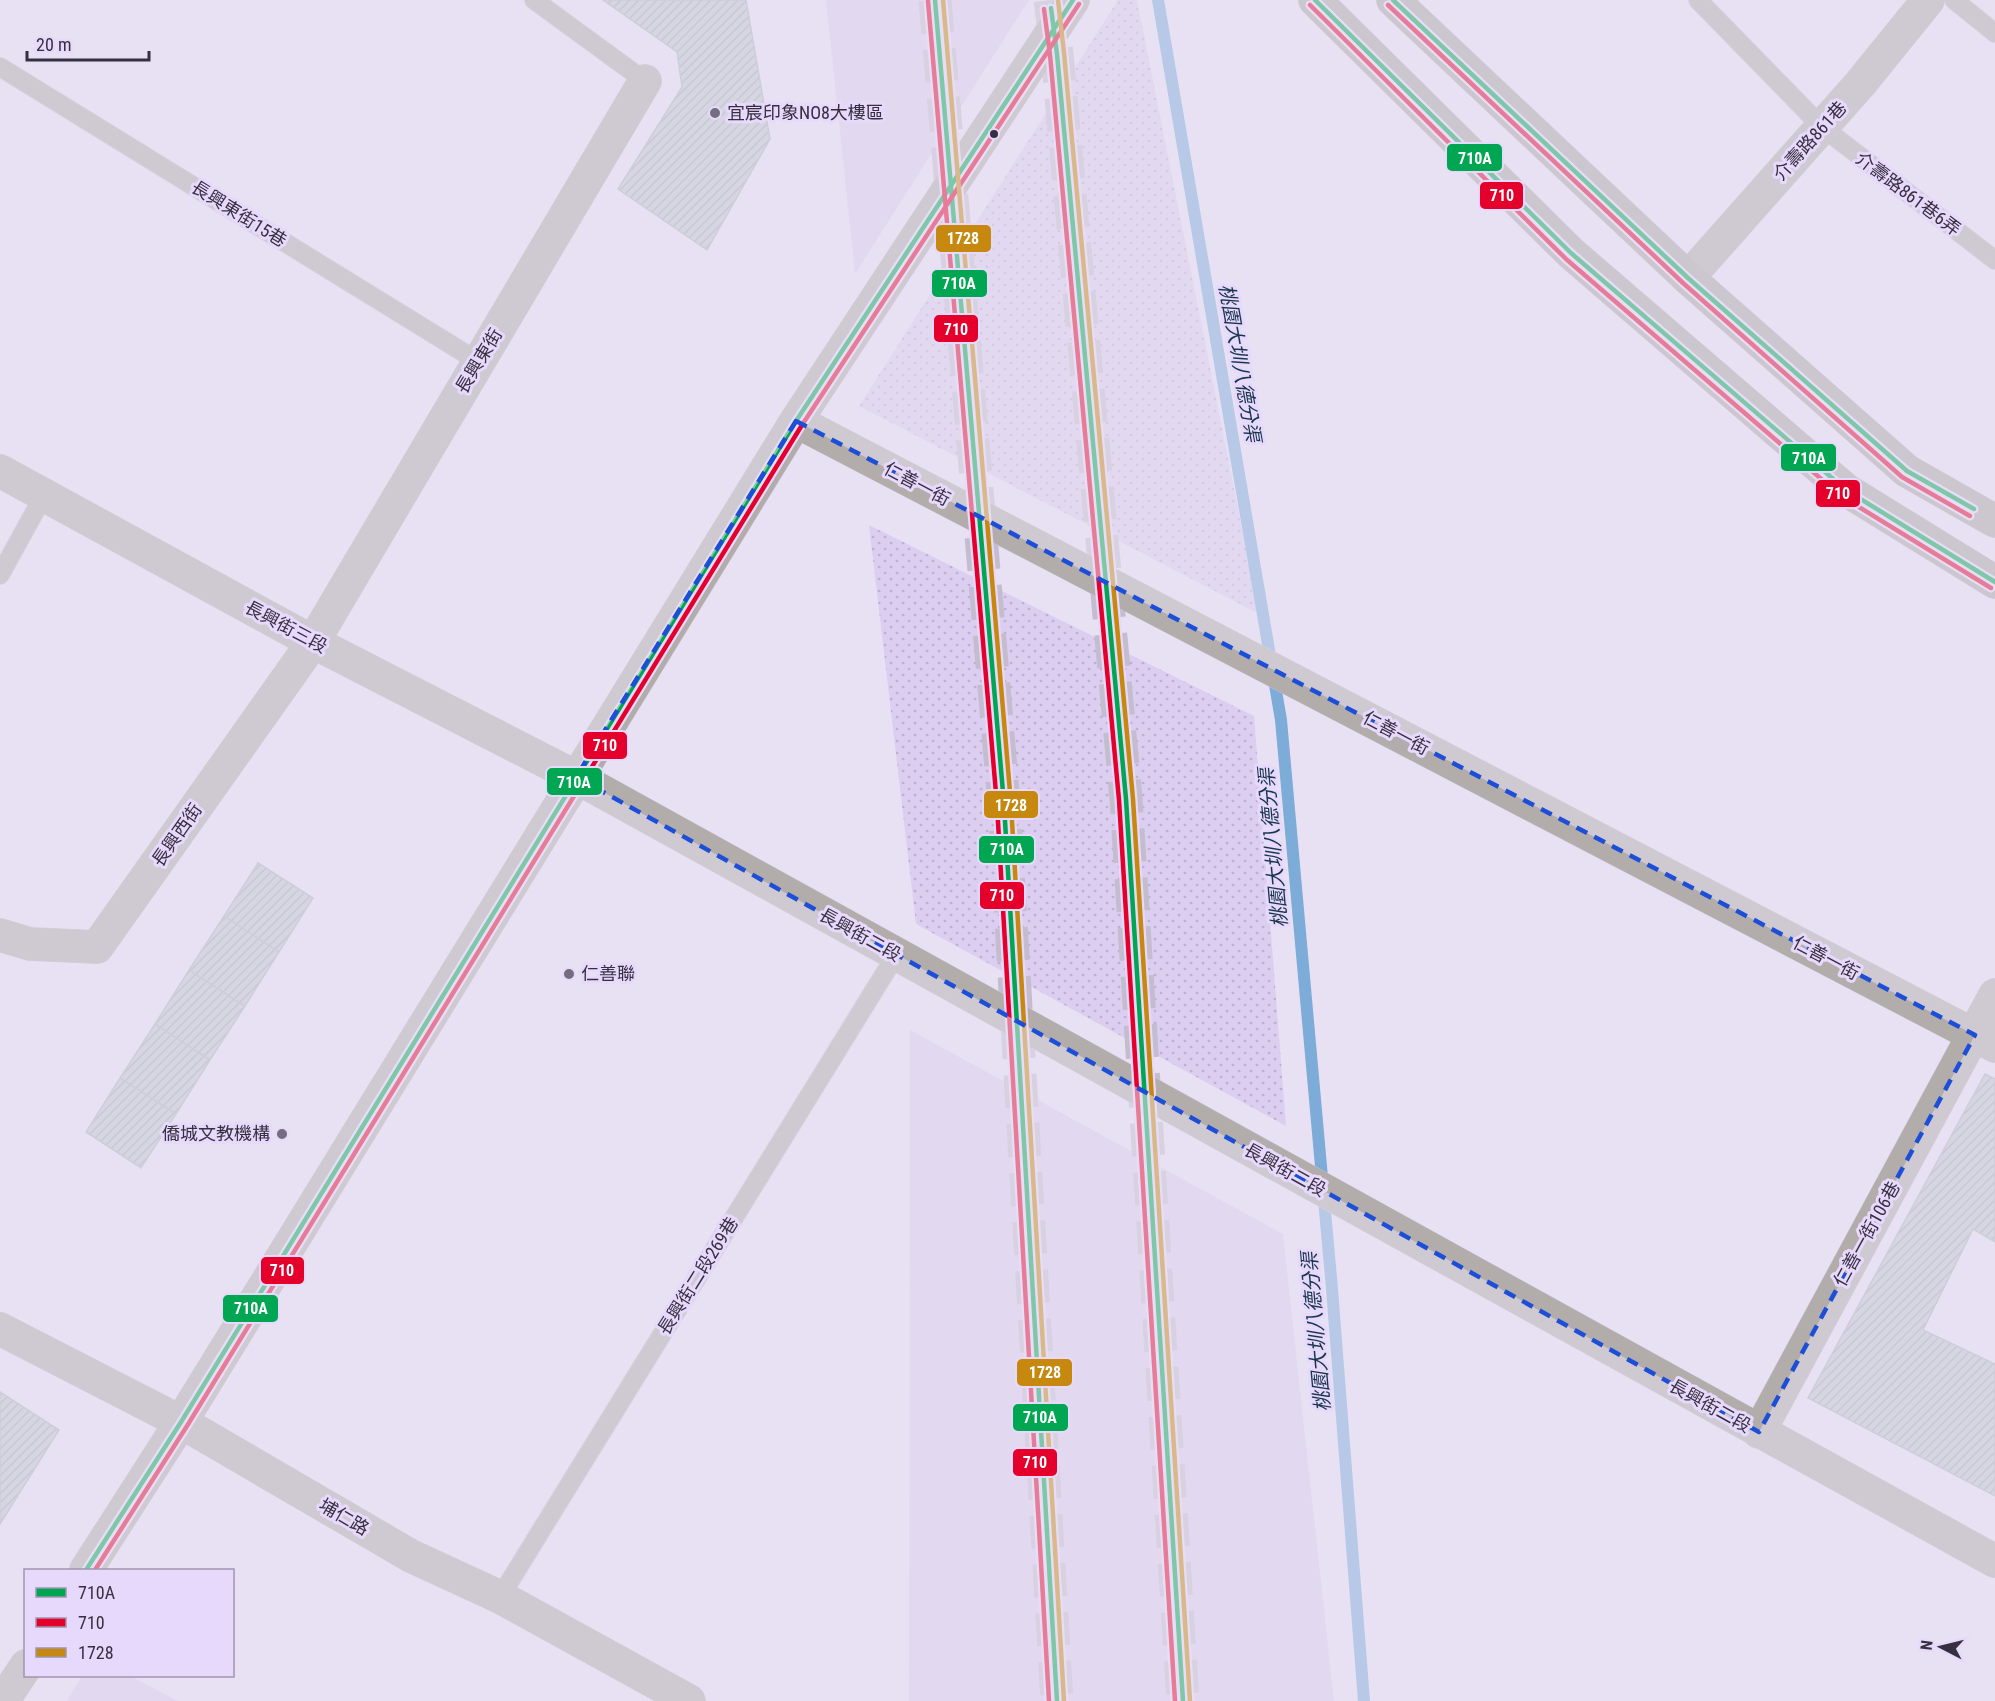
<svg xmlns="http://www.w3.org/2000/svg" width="1995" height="1701" font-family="'Roboto Condensed','Noto Sans TC',sans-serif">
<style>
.grass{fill:url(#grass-dots)}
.park{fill:#dccef0}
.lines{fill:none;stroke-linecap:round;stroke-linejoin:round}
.stream{stroke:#7dacd8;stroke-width:12}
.building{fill:url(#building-hatch);stroke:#afb6bd;stroke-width:1.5}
.motorway-tunnel{stroke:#c4bdcf;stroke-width:33;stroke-dasharray:33 16;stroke-linecap:butt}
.service-casing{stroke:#c5bfce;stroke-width:20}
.minor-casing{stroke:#c5bfce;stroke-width:34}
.primary-casing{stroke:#c5bfce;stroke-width:34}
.service{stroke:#b2acab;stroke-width:18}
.minor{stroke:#b2acab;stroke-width:33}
.primary{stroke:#aca5a5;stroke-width:33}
.bus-1-casing{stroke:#e7d9fb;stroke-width:9}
.bus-2-casing{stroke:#e7d9fb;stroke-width:9}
.bus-3-casing{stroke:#e7d9fb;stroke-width:9}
.bus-1{stroke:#00a651;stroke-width:4.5}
.bus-2{stroke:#e4002b;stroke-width:4.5}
.bus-3{stroke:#c78810;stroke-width:4.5}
.marked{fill:none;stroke:#1d4ed8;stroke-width:4.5;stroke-dasharray:12 8;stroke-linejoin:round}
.poi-dot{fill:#746d7f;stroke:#e7d9fb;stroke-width:2}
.bus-dot{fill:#362f40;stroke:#e7d9fb;stroke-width:2}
.labels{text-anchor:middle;stroke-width:6;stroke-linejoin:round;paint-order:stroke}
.poi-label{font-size:18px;fill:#362f40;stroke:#e7d9fb;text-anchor:start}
.street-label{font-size:18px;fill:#362f40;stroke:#e7d9fb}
.water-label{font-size:20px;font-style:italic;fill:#17354d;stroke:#e7d9fb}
.line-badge{stroke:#e7d9fb;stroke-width:2}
.badge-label{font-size:16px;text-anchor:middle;font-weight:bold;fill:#fff}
</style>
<defs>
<pattern id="grass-dots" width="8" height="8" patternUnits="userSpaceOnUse" patternTransform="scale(1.5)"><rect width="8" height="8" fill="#dccef0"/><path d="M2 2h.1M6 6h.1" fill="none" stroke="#bdb1cf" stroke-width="1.8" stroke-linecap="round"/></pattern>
<pattern id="building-hatch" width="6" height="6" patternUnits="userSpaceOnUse" patternTransform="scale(1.5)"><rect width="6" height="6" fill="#bfc7cd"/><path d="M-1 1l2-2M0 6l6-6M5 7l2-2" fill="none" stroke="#a5abb1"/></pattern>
</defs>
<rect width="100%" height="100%" fill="#e8e1f3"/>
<path class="grass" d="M 1118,0 L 1137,0 L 1259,614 L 859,406 Z
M 869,525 L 1254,716 L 1286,1126 L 916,924 Z"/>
<path class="park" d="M 826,0 L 1029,0 L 855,274 Z
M 910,1030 L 1283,1234 L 1334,1701 L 909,1701 Z
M 82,1676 L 130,1676 L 178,1701 L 67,1701 Z"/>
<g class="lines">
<path class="stream" d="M 1158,0 L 1281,720 L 1332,1289 L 1364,1701"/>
</g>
<path class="building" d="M 603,0 L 746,0 L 770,139 L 707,250 L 618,189 L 682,87 L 677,52 Z
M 258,863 L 313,898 L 279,952 L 224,916 Z
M 224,916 L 279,952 L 245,1006 L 189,970 Z
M 189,970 L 245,1006 L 210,1060 L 155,1024 Z
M 155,1024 L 210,1060 L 176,1114 L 120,1078 Z
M 1985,1074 L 1995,1079 L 1995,1242 L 1973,1229 L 1923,1330 L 1995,1364 L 1995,1496 L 1808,1398 Z
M 120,1078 L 176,1114 L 141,1168 L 86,1132 Z
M 0,1392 L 59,1430 L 0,1524 Z"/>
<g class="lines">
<path class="motorway-tunnel" d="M 935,0 L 1004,804 L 1057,1701
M 1050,0 L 1057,54 L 1126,799 L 1183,1701"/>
<defs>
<path id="service" d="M 534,0 L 645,81
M 1698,0 L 1822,127 L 1995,260
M 1954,0 L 1995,33
M 0,67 L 479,362
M 0,575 L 44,495
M 500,1597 L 896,955"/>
<path id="minor" d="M 1688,278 L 1860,84 L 1928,0
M 796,421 L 1995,1046
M 0,471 L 313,642 L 576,777 L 1995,1561
M 0,935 L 30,944 L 97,947 L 313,642 L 645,81
M 0,1329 L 181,1422 L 411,1556 L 500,1597 L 689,1701
M 1759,1432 L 1995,995
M 86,1570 L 181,1422 L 796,421 L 1073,0
M 3,1701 L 26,1666"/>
<path id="primary" d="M 1315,0 L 1571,253 L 1846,490 L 1995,582
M 1393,0 L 1688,278 L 1907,471 L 1995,521"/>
</defs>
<use href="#service" class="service-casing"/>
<use href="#minor" class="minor-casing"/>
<use href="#primary" class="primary-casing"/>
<use href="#service" class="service"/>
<use href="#minor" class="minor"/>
<use href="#primary" class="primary"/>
<defs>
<path id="bus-1" d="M 935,0 L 1004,804 L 1057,1701
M 1315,0 L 1571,253 L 1846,490 L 1995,582
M 1393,0 L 1688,278 L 1907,471 L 1974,509
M 1051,8 L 1057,54 L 1126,799 L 1183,1701
M 86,1570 L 181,1422 L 796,421 L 1073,0"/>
<path id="bus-2" d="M 928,1 L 997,805 L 1049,1701
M 1310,5 L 1566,259 L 1841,496 L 1991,588
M 1388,5 L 1683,283 L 1902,477 L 1970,516
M 1044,9 L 1050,55 L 1119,800 L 1175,1701
M 95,1570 L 187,1426 L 802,425 L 1079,4"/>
<path id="bus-3" d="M 943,0 L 1011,804 L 1064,1701
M 1058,0 L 1064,53 L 1133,799 L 1190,1701"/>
</defs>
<use href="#bus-1" class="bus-1-casing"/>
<use href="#bus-2" class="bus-2-casing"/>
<use href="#bus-3" class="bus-3-casing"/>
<use href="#bus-1" class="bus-1"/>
<use href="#bus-2" class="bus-2"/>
<use href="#bus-3" class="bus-3"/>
</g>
<path d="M0 0H1995V1701H0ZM 796,421 L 1975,1035 L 1759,1432 L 576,777 Z" fill="#e8e1f3" fill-opacity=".55" fill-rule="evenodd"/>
<path class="marked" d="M 796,421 L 1975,1035 L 1759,1432 L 576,777 Z"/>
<g class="poi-dot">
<circle cx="715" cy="113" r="6"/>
<circle cx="569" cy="974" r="6"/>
<circle cx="282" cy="1134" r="6"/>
</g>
<circle class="bus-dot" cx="994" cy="134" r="5"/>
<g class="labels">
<g class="poi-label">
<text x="727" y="119">宜宸印象NO8大樓區</text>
<text x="581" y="980">仁善聯</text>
<text x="270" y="1140" text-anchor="end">僑城文教機構</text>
</g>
<g class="street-label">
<text transform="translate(1810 141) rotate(-48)" y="6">介壽路861巷</text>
<text transform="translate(1908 194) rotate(37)" y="6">介壽路861巷6弄</text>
<text transform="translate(239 214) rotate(32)" y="6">長興東街15巷</text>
<text transform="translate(479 361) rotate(-59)" y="6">長興東街</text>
<text transform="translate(917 484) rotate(28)" y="6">仁善一街</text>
<text transform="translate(286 627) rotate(28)" y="6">長興街三段</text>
<text transform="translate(1396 733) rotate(28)" y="6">仁善一街</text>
<text transform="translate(177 835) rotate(-55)" y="6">長興西街</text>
<text transform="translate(860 935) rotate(29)" y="6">長興街二段</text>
<text transform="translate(1826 958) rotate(28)" y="6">仁善一街</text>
<text transform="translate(1285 1170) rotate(29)" y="6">長興街二段</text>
<text transform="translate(1867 1234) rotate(-61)" y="6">仁善一街106巷</text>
<text transform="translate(698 1276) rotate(-58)" y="6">長興街二段269巷</text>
<text transform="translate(1710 1406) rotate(29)" y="6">長興街二段</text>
<text transform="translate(344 1517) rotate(30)" y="6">埔仁路</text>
</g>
<g class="water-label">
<text transform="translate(1240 363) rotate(80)" y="7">桃園大圳八德分渠</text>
<text transform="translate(1273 848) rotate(-95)" y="7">桃園大圳八德分渠</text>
<text transform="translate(1316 1332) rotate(-95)" y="7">桃園大圳八德分渠</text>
</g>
</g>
<g class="line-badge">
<rect x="1446" y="143" width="57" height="29" rx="6" fill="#00a651"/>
<rect x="1479" y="181" width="45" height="29" rx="6" fill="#e4002b"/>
<rect x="935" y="224" width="57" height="29" rx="6" fill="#c78810"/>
<rect x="931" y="269" width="57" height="29" rx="6" fill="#00a651"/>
<rect x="933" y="314" width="46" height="29" rx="6" fill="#e4002b"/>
<rect x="1780" y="443" width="57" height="29" rx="6" fill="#00a651"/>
<rect x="1815" y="479" width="46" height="29" rx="6" fill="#e4002b"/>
<rect x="582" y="731" width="46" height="29" rx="6" fill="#e4002b"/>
<rect x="546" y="767" width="57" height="29" rx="6" fill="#00a651"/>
<rect x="983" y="790" width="56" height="29" rx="6" fill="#c78810"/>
<rect x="978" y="835" width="57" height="29" rx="6" fill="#00a651"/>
<rect x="979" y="881" width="46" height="29" rx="6" fill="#e4002b"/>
<rect x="260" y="1256" width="45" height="29" rx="6" fill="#e4002b"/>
<rect x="222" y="1294" width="57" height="29" rx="6" fill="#00a651"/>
<rect x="1016" y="1358" width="57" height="29" rx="6" fill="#c78810"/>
<rect x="1012" y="1403" width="57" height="29" rx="6" fill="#00a651"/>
<rect x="1012" y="1448" width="46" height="29" rx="6" fill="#e4002b"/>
</g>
<g class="badge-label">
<text x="1475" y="164">710A</text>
<text x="1502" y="201">710</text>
<text x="963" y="244">1728</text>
<text x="959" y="289">710A</text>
<text x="956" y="335">710</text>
<text x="1809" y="464">710A</text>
<text x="1838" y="499">710</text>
<text x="605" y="751">710</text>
<text x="574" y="788">710A</text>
<text x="1011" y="811">1728</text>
<text x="1007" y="855">710A</text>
<text x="1002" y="901">710</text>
<text x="282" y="1276">710</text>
<text x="251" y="1314">710A</text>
<text x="1045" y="1378">1728</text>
<text x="1040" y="1423">710A</text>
<text x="1035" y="1468">710</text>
</g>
<rect x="24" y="1569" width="210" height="108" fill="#e7d9fb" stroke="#a095b0" stroke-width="1.5"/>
<rect x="36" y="1588" width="30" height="9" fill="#00a651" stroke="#a095b0" stroke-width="1.5"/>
<text x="78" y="1599" font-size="18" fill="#362f40">710A</text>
<rect x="36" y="1618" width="30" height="9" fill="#e4002b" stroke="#a095b0" stroke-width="1.5"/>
<text x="78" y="1629" font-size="18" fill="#362f40">710</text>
<rect x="36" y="1648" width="30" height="9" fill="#c78810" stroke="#a095b0" stroke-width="1.5"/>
<text x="78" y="1659" font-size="18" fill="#362f40">1728</text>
<g transform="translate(1941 1647) rotate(277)" stroke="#e7d9fb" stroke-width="4.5" paint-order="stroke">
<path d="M0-4.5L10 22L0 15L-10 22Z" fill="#362f40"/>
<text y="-9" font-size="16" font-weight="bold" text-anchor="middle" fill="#362f40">N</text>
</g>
<path d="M27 51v9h122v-9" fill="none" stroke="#362f40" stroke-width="3"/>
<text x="36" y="51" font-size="18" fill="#362f40" stroke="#e7d9fb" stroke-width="4.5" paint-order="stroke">20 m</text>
</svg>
